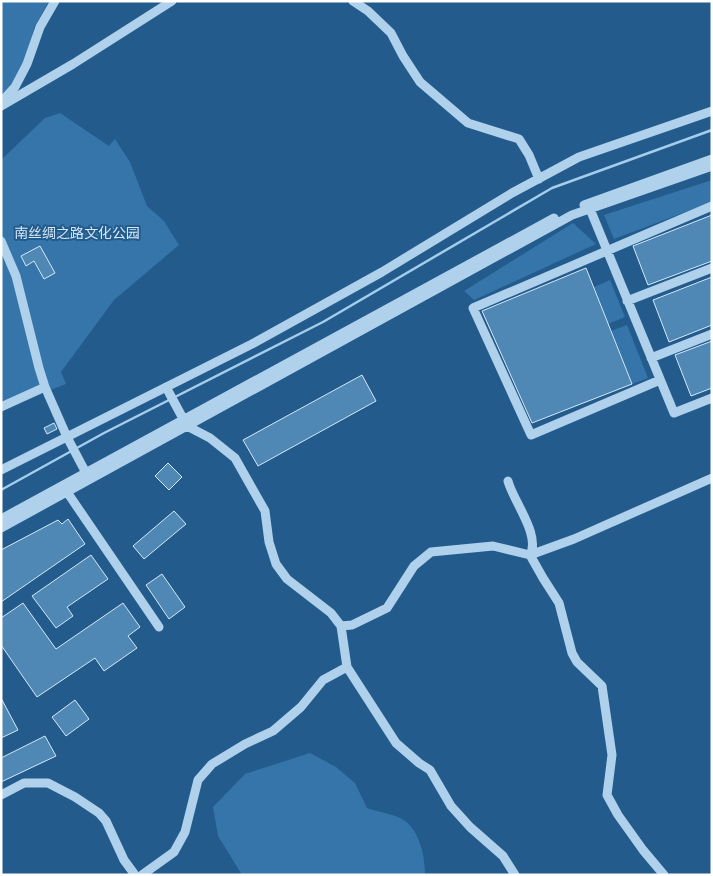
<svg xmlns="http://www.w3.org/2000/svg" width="713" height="876" font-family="'IBM Plex Sans','Noto Sans SC',sans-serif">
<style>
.green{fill:#3675a9}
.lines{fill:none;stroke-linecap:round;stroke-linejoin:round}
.stream{stroke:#a4cdec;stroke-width:2.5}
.building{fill:#4f87b5;stroke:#d5e8f8}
.minor{stroke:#b0d1eb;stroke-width:9}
.labels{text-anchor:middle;stroke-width:4;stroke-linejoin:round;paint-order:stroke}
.park-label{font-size:14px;fill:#d5e8f8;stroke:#225b8c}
</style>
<rect width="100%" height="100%" fill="#225b8c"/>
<path class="green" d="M 1,1 L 49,1 L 34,28 L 27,54 L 16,80 L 1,95 Z
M 60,113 L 109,146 L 115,139 L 130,162 L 147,206 L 164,221 L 179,245 L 114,300 L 61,372 L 66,384 L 1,409 L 1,160 L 45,118 Z
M 712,180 L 712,202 L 614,239 L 604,215 Z
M 573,223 L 596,244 L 474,300 L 464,291 Z
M 610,280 L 625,317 L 608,324 L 594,287 Z
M 627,325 L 648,378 L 632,384 L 611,331 Z
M 310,753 L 336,767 L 355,783 L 367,808 C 378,812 395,814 405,821 C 420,832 425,857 425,875 L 242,875 L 218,836 L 213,807 L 245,774 Z"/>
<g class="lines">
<path class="stream" d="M 1,490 L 104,433 L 323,322 L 552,188 L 712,130"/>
</g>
<path class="building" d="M 712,215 L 712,261 L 648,285 L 633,246 Z
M108 232a4 4 0 1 1 8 0a4 4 0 1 1-8 0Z
M 40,246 L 55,273 L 44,279 L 34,261 L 26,266 L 21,256 Z
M 586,268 L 632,384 L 532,423 L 482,311 Z
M 712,277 L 712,325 L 669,342 L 653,300 Z
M 712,341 L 712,388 L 691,396 L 675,355 Z
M 362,375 L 376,401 L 258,466 L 243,440 Z
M 54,423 L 57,429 L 47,434 L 44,428 Z
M 168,463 L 182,477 L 169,490 L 155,476 Z
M 174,511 L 186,524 L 144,559 L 133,546 Z
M 68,519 L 85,544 L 1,602 L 1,550 L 58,520 L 62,524 Z
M 91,555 L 108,579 L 67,607 L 73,616 L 56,628 L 32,596 Z
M 162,574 L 185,607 L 169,619 L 146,585 Z
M 23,603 L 56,649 L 123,603 L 140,627 L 128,636 L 137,648 L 104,671 L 95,658 L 37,697 L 1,645 L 1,618 Z
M 1,698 L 18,730 L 1,738 Z
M 75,700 L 89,719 L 66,736 L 52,717 Z
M 45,736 L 56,756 L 1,782 L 1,758 Z"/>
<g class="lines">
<path class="minor" d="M 353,1 L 368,11 L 391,33 L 403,56 L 420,82 L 468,123 L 519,139 L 529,155 L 539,179
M 1,102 L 15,87 L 27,64 L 40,27 L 55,1
M 1,106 L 73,64 L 172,1
M 584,205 L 712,159
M 590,209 L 674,413 L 712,398
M 1,241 L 16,276 L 39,368 L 45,387 L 67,437 L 86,473
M 627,301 L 712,268
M 651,358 L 712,334
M 660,380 L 531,435 L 473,308 L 712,206
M 166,387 L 187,426 L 210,438 L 235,458 L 265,511 L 269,542 L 276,564 L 287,579 L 331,613 L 341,626 L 347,667 L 396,743 L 419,763 L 430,770 L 451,806 L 470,827 L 503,856 L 515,875
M 1,407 L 45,387
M 1,470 L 252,344 L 382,272 L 512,193 L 579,157 L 712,111
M 508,481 C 513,501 541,535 530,555 L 543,578 L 559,603 L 572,653 L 577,662 L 602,686 L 612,755 L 607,795 L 618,815 L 643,850 L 664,875
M 67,492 L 159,627
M 1,519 L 554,218
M 1,528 L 572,215 L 712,166
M 341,626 L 352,625 L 387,608 L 414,566 L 431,552 L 493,546 L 530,555 L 574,539 L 712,478
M 1,795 L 24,783 L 48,783 L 75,797 L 99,813 L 106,821 L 124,860 L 135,875
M 142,875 L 174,852 L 185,832 L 198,780 L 212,764 L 245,744 L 273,731 L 301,707 L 323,680 L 347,667"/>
</g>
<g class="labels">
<g class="park-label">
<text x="77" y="238">南丝绸之路文化公园</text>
</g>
</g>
<rect width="713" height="876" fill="none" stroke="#ffffff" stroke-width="5"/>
</svg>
